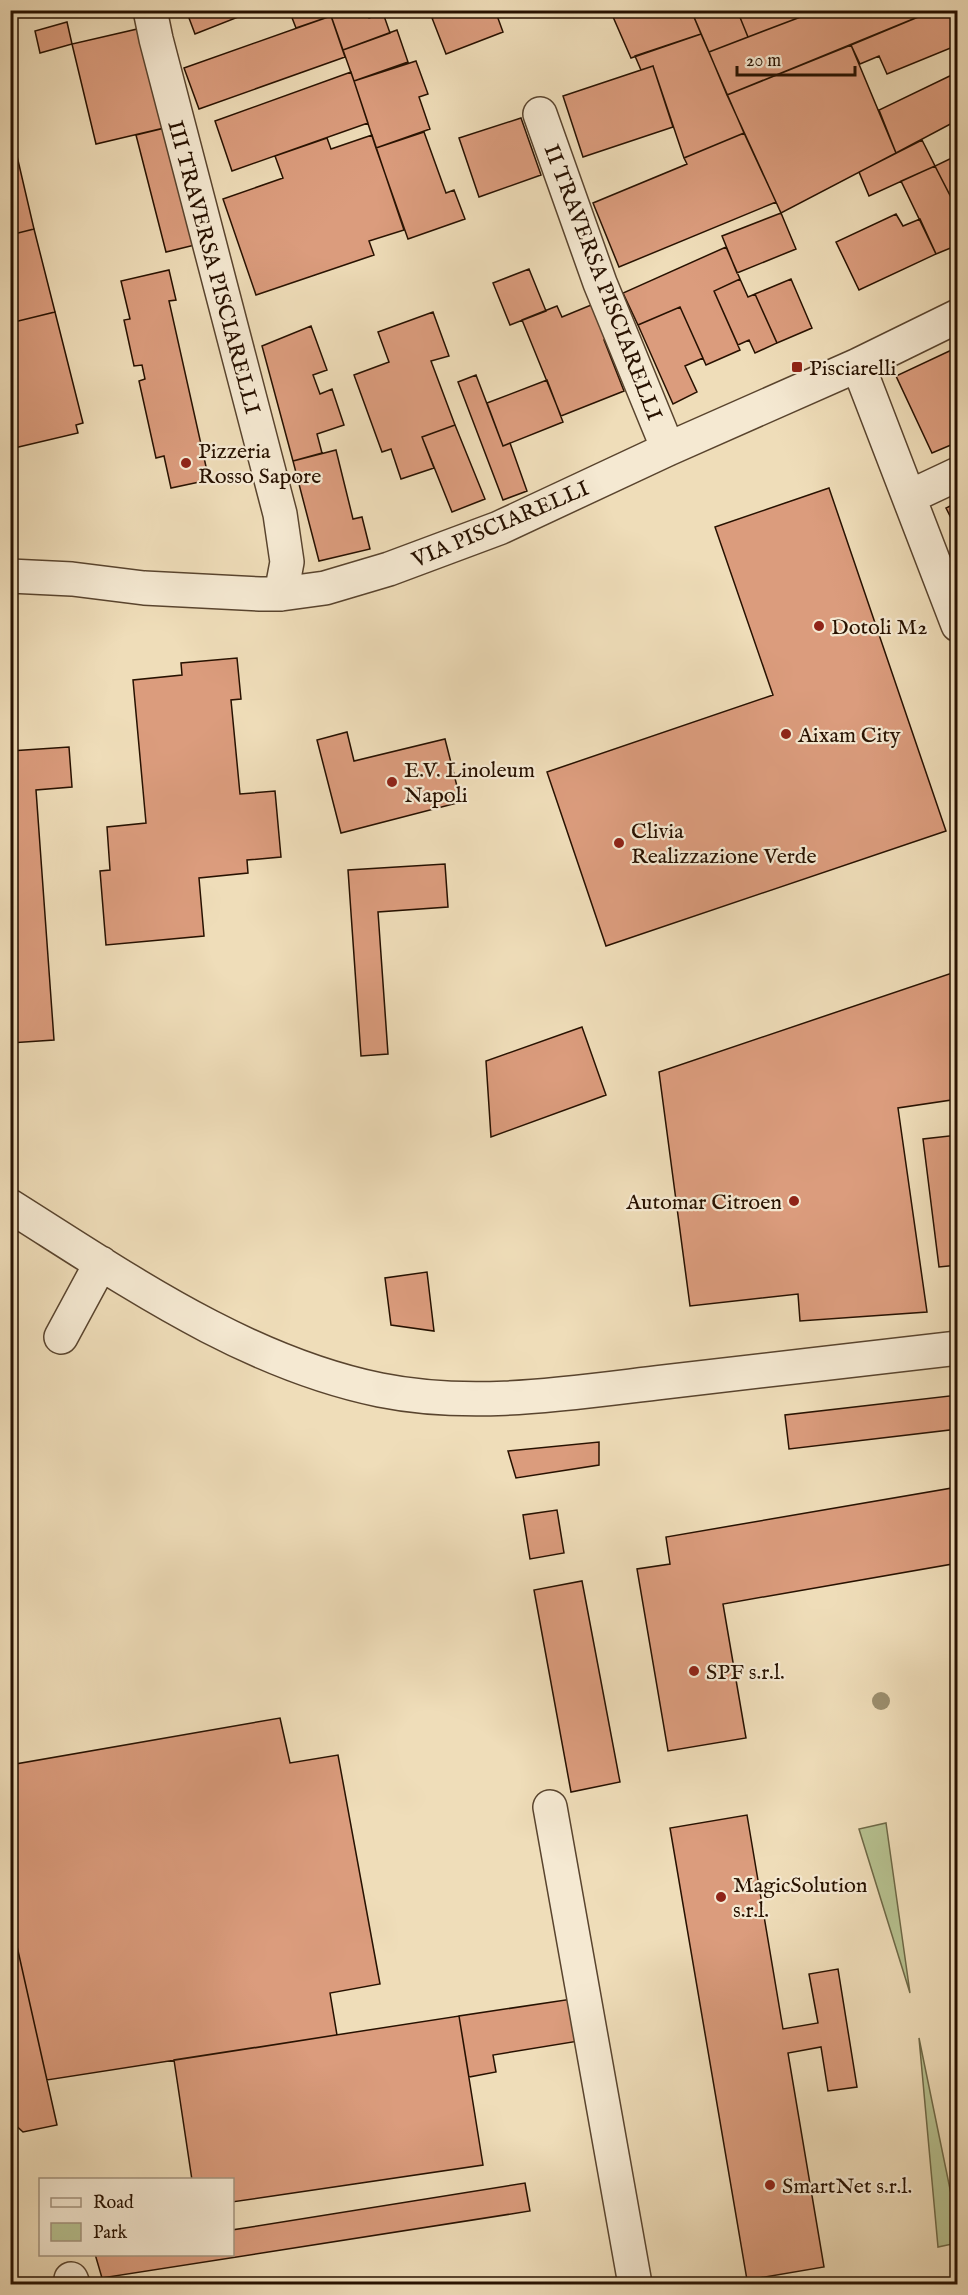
<svg xmlns="http://www.w3.org/2000/svg" width="968" height="2295" font-family="'IM FELL English',serif">
<style>
.green{fill:#b7c291;stroke:#6f6a48;stroke-width:1.5}
.building{fill:#db9c7d;stroke:#271100;stroke-width:1.5}
.lines{fill:none;stroke-linecap:round;stroke-linejoin:round}
.minor-casing{stroke:#59442e;stroke-width:36}
.minor{stroke:#f5e9d2;stroke-width:33}
.tree{fill:#9c8f6f}
.poi-dot{fill:#8f2418;stroke:#f5e9d2;stroke-width:2}
.labels{text-anchor:middle;stroke-width:4.5;stroke-linejoin:round;paint-order:stroke}
.street-label{font-size:22px;fill:#271100;stroke:#f5e9d2}
.poi-label{font-size:22px;fill:#271100;stroke:#f5e9d2;text-anchor:start}
</style>
<rect width="100%" height="100%" fill="#efddb9"/>
<filter id="stains"><feTurbulence type="fractalNoise" baseFrequency=".00333" numOctaves="4"/><feColorMatrix values="0 0 0 0 .2 0 0 0 0 .09 0 0 0 0 .02 0 0 0 .5 -.17"/></filter>
<radialGradient id="worn" r=".72"><stop offset=".6" stop-color="#630" stop-opacity="0"/><stop offset="1" stop-color="#630" stop-opacity=".3"/></radialGradient>
<path class="green" d="M 886,1823 L 910,1993 L 859,1829 Z
M 919,2038 L 957,2223 L 957,2243 L 938,2247 Z"/>
<path class="building" d="M 186,10 L 256,10 L 195,34 Z
M 289,10 L 329,10 L 331,16 L 296,28 Z
M 329,10 L 367,10 L 369,18 L 383,13 L 390,33 L 343,50 Z
M 452,10 L 495,10 L 503,32 L 446,54 L 432,18 Z
M 610,10 L 691,10 L 701,34 L 631,58 Z
M 691,10 L 737,10 L 748,37 L 709,52 Z
M 737,10 L 819,10 L 748,37 Z
M 819,10 L 935,10 L 727,95 L 709,52 Z
M 935,10 L 958,10 L 958,45 L 887,74 L 879,56 L 860,64 L 851,45 Z
M 331,16 L 345,57 L 199,109 L 184,68 Z
M 67,22 L 72,44 L 40,53 L 35,31 Z
M 146,27 L 164,128 L 96,144 L 72,44 Z
M 397,30 L 408,62 L 354,81 L 343,50 Z
M 701,34 L 744,133 L 684,158 L 653,66 L 641,70 L 635,56 Z
M 851,45 L 896,153 L 781,213 L 727,95 Z
M 416,61 L 428,94 L 419,97 L 430,129 L 376,148 L 354,81 Z
M 653,66 L 673,127 L 583,157 L 563,96 Z
M 351,72 L 368,123 L 232,171 L 215,121 Z
M 958,72 L 958,120 L 896,153 L 879,110 Z
M 521,118 L 541,175 L 479,197 L 459,138 Z
M 10,126 L 34,229 L 10,235 Z
M 173,126 L 203,243 L 166,252 L 136,135 Z
M 424,132 L 446,193 L 454,190 L 465,219 L 408,239 L 376,148 Z
M 744,133 L 776,202 L 619,267 L 593,203 L 687,164 L 684,158 Z
M 372,135 L 404,230 L 369,241 L 374,255 L 256,295 L 223,199 L 283,178 L 275,156 L 327,138 L 331,149 Z
M 922,140 L 935,166 L 869,196 L 859,172 Z
M 958,155 L 958,211 L 935,166 Z
M 935,166 L 958,211 L 958,245 L 936,254 L 901,181 Z
M 781,213 L 796,249 L 737,273 L 722,236 Z
M 896,214 L 903,226 L 920,219 L 936,254 L 859,290 L 836,242 Z
M 34,229 L 55,312 L 10,323 L 10,235 Z
M 726,247 L 740,279 L 714,291 L 740,350 L 706,365 L 680,307 L 638,325 L 623,293 Z
M 529,269 L 546,311 L 510,325 L 493,283 Z
M 169,270 L 176,300 L 169,301 L 209,480 L 171,488 L 164,456 L 156,458 L 139,381 L 145,379 L 142,365 L 134,366 L 124,320 L 130,319 L 121,281 Z
M 740,279 L 748,297 L 755,294 L 777,343 L 755,353 L 749,340 L 738,345 L 714,291 Z
M 791,279 L 812,328 L 777,343 L 755,294 Z
M 596,303 L 610,338 L 604,340 L 624,391 L 561,416 L 522,320 L 557,306 L 562,317 Z
M 680,307 L 703,358 L 685,366 L 697,392 L 673,404 L 638,325 Z
M 55,312 L 83,423 L 76,425 L 78,433 L 10,449 L 10,323 Z
M 433,312 L 449,356 L 431,361 L 455,425 L 422,437 L 434,468 L 401,479 L 391,449 L 382,452 L 354,375 L 389,362 L 378,332 Z
M 311,326 L 327,370 L 313,375 L 320,394 L 332,389 L 344,425 L 317,434 L 322,453 L 293,461 L 262,346 Z
M 958,347 L 958,442 L 932,453 L 896,376 Z
M 476,375 L 503,446 L 510,443 L 527,491 L 503,500 L 458,382 Z
M 547,380 L 563,422 L 503,446 L 487,403 Z
M 455,425 L 485,499 L 452,512 L 422,437 Z
M 336,450 L 353,519 L 362,517 L 370,549 L 319,561 L 293,461 Z
M 829,488 L 946,831 L 606,946 L 547,772 L 773,695 L 715,527 Z
M 958,502 L 958,532 L 946,508 Z
M 237,658 L 241,699 L 231,700 L 240,794 L 275,791 L 281,857 L 247,860 L 248,873 L 199,878 L 204,936 L 106,945 L 100,871 L 110,870 L 107,827 L 146,823 L 133,680 L 182,675 L 181,663 Z
M 347,732 L 354,761 L 445,739 L 461,802 L 341,833 L 317,740 Z
M 69,747 L 72,787 L 36,790 L 54,1040 L 10,1043 L 10,751 Z
M 445,864 L 448,907 L 378,912 L 388,1054 L 361,1056 L 348,870 Z
M 958,971 L 958,1099 L 898,1108 L 927,1312 L 800,1321 L 798,1294 L 690,1306 L 659,1072 Z
M 582,1027 L 606,1095 L 491,1137 L 486,1061 Z
M 958,1135 L 958,1265 L 939,1267 L 923,1139 Z
M 427,1272 L 434,1331 L 391,1325 L 385,1278 Z
M 958,1395 L 958,1429 L 789,1449 L 785,1415 Z
M 599,1442 L 599,1465 L 516,1478 L 508,1451 Z
M 958,1487 L 958,1563 L 723,1604 L 746,1738 L 668,1751 L 637,1569 L 670,1564 L 666,1537 Z
M 557,1510 L 564,1553 L 530,1559 L 523,1515 Z
M 582,1581 L 620,1782 L 571,1792 L 534,1590 Z
M 280,1718 L 290,1763 L 338,1755 L 380,1984 L 330,1993 L 337,2035 L 47,2080 L 10,1915 L 10,1765 Z
M 747,1815 L 783,2029 L 818,2023 L 809,1974 L 838,1969 L 857,2087 L 828,2091 L 821,2047 L 788,2053 L 824,2267 L 747,2280 L 670,1828 Z
M 10,1915 L 57,2125 L 23,2132 L 10,2120 Z
M 572,1999 L 579,2041 L 493,2055 L 496,2072 L 469,2077 L 459,2016 Z
M 459,2016 L 483,2165 L 232,2202 L 232,2180 L 192,2180 L 174,2060 Z
M 525,2183 L 530,2211 L 102,2278 L 95,2254 L 232,2254 L 232,2230 Z"/>
<g class="lines">
<defs>
<path id="minor" d="M 150,10 L 156,39 L 280,514 L 287,562 L 281,594
M 540,114 L 600,283 L 668,449
M 858,365 L 958,625
M 909,497 L 958,474
M 10,576 L 72,579 L 144,588 L 260,594 L 281,594 L 325,588 L 389,569 L 499,528 L 668,449 L 858,365 L 958,316
M 10,1206 C 126,1279 244,1362 380,1390 C 474,1409 570,1393 664,1382 C 762,1371 860,1359 958,1348
M 61,1337 L 101,1263
M 550,1807 L 635,2284
M 71,2279 L 73,2284"/>
</defs>
<use href="#minor" class="minor-casing"/>
<use href="#minor" class="minor"/>
</g>
<circle class="tree" cx="881" cy="1701" r="9"/>
<g class="poi-dot">
<rect x="791" y="361" width="12" height="12" rx="3"/>
<circle cx="186" cy="463" r="6"/>
<circle cx="819" cy="626" r="6"/>
<circle cx="786" cy="734" r="6"/>
<circle cx="392" cy="782" r="6"/>
<circle cx="619" cy="843" r="6"/>
<circle cx="794" cy="1201" r="6"/>
<circle cx="694" cy="1671" r="6"/>
<circle cx="721" cy="1897" r="6"/>
<circle cx="770" cy="2185" r="6"/>
</g>
<g class="labels">
<g class="street-label">
<text transform="translate(215 267) rotate(75)" y="8">III TRAVERSA PISCIARELLI</text>
<text transform="translate(604 282) rotate(69)" y="8">II TRAVERSA PISCIARELLI</text>
<text transform="translate(500 523) rotate(-23)" y="8">VIA PISCIARELLI</text>
</g>
<g class="poi-label">
<text x="809" y="375">Pisciarelli</text>
<text x="198" y="458">Pizzeria<tspan x="198" dy="25">Rosso Sapore</tspan></text>
<text x="831" y="634">Dotoli M2</text>
<text x="798" y="742">Aixam City</text>
<text x="404" y="777">E.V. Linoleum<tspan x="404" dy="25">Napoli</tspan></text>
<text x="631" y="838">Clivia<tspan x="631" dy="25">Realizzazione Verde</tspan></text>
<text x="782" y="1209" text-anchor="end">Automar Citroen</text>
<text x="706" y="1679">SPF s.r.l.</text>
<text x="733" y="1892">MagicSolution<tspan x="733" dy="25">s.r.l.</tspan></text>
<text x="782" y="2193">SmartNet s.r.l.</text>
</g>
</g>
<rect width="968" height="2295" fill="none" stroke="#efddb9" stroke-width="36"/>
<rect x="12" y="12" width="944" height="2271" fill="none" stroke="#271100" stroke-width="3"/>
<rect x="18" y="18" width="932" height="2259" fill="none" stroke="#271100" stroke-width="1.5"/>
<rect x="39" y="2178" width="195" height="78" fill="#f5e9d2" stroke="#a3937e" stroke-width="1.5"/>
<rect x="51" y="2198" width="30" height="9" fill="#f5e9d2" stroke="#a3937e" stroke-width="1.5"/>
<text x="93" y="2208" font-size="18" fill="#271100">Road</text>
<rect x="51" y="2223" width="30" height="18" fill="#b7c291" stroke="#a3937e" stroke-width="1.5"/>
<text x="93" y="2238" font-size="18" fill="#271100">Park</text>
<path d="M737 66v9h118v-9" fill="none" stroke="#271100" stroke-width="3"/>
<text x="746" y="66" font-size="18" fill="#271100" stroke="#f5e9d2" stroke-width="4.5" paint-order="stroke">20 m</text>
<rect width="100%" height="100%" filter="url(#stains)"/>
<rect width="100%" height="100%" fill="url(#worn)"/>
</svg>
